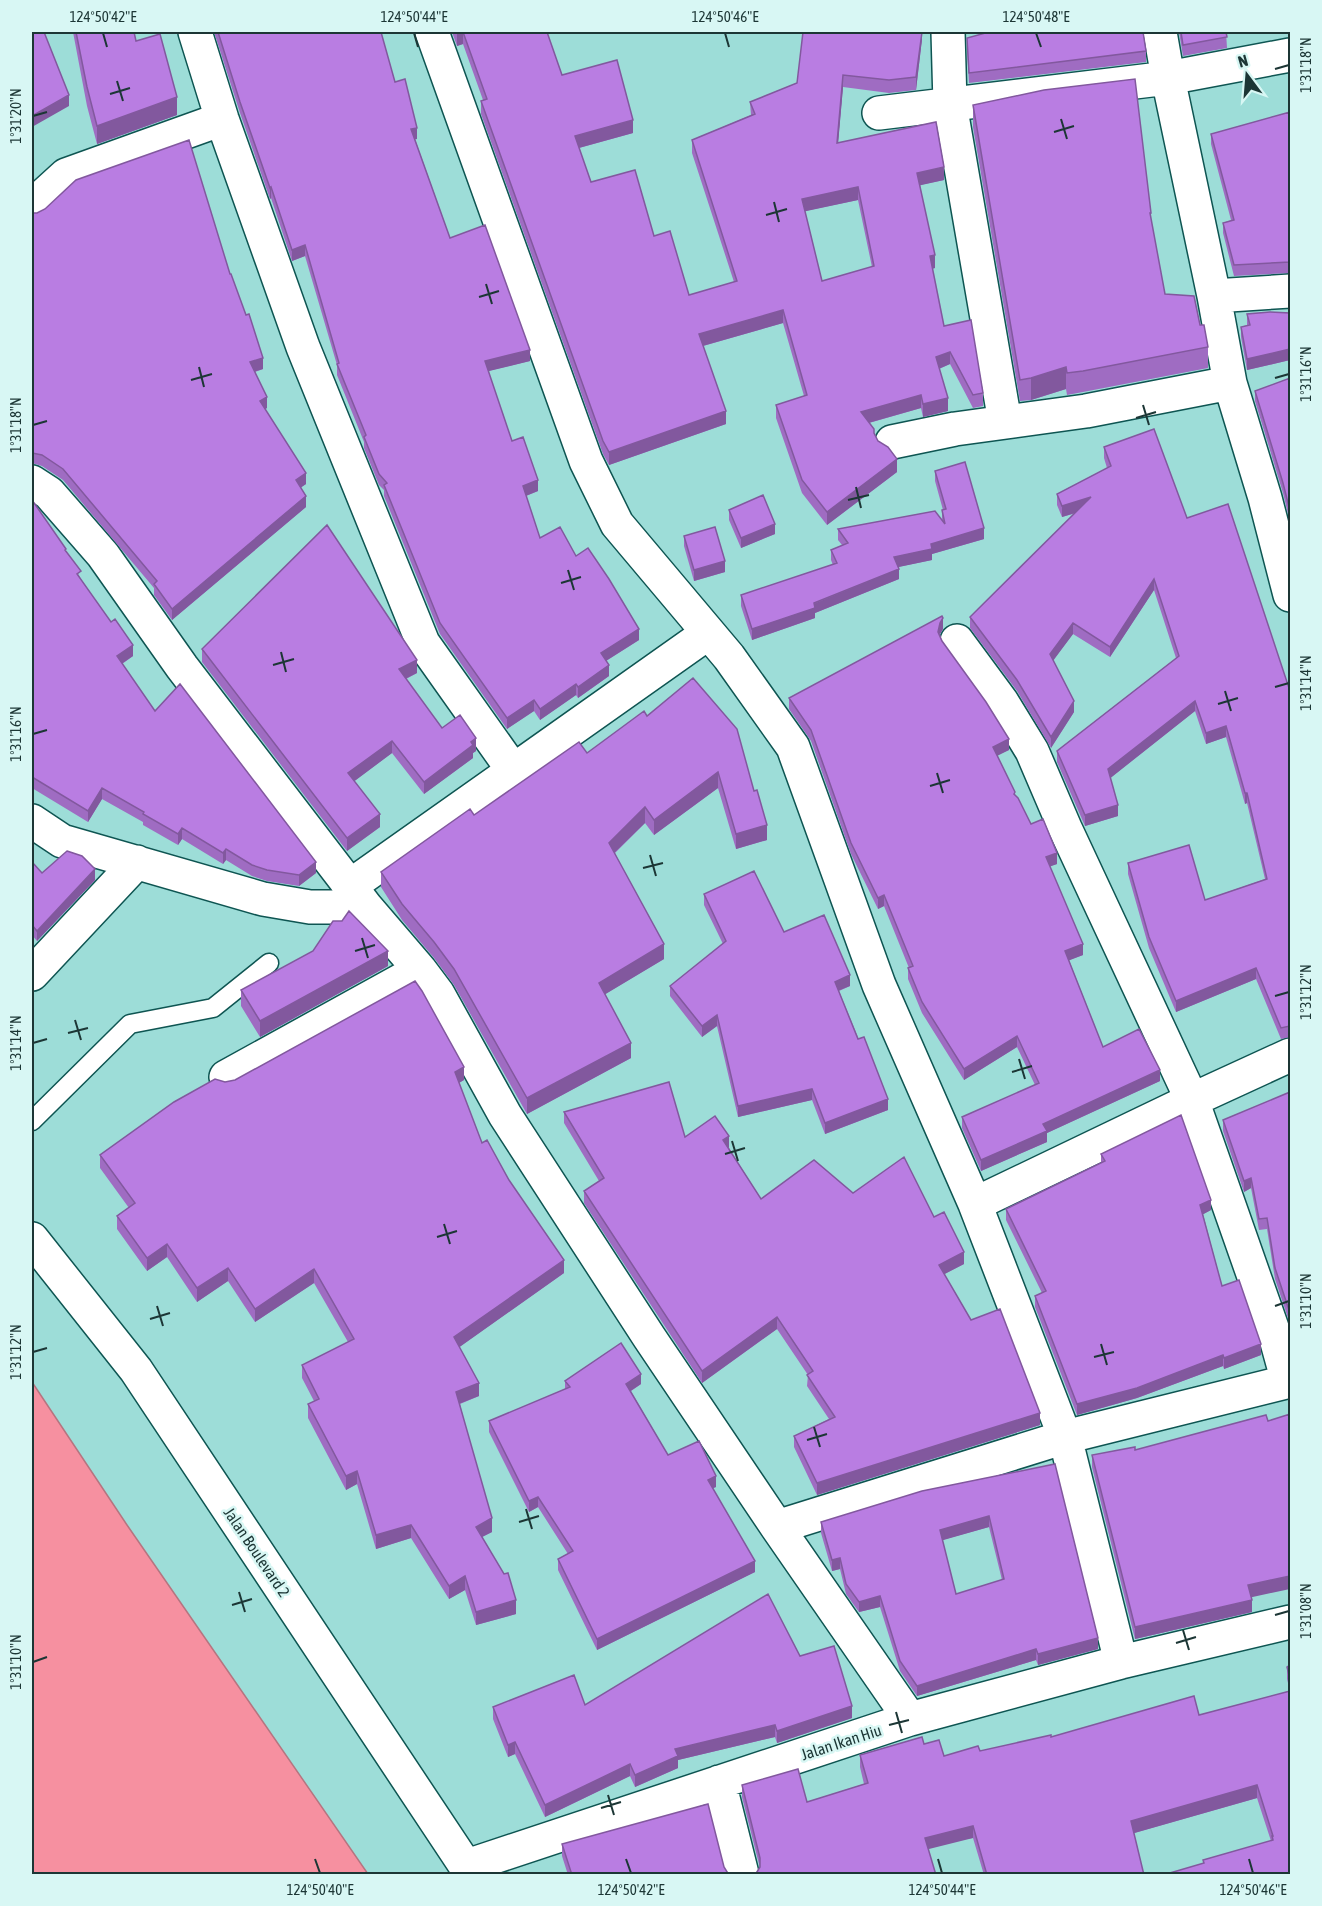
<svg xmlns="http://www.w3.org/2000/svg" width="1322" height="1906" font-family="'Asap Condensed',sans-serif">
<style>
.water{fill:#f690a0;stroke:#b57580;stroke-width:1.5}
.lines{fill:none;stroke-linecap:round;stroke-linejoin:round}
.lane-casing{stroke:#0e5552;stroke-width:21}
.street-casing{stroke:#0e5552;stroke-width:36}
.secondary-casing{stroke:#0e5552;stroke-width:36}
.lane{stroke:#fff;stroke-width:18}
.street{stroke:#fff;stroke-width:33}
.secondary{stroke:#fff;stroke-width:33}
.wall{fill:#9f6cc2;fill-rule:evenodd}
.shaded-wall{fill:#82589e}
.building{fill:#b97de2;stroke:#82589e;stroke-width:1.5;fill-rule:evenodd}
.ticks{fill:none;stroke:#1c3635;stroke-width:2}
.labels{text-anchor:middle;stroke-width:5;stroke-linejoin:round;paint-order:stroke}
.street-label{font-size:16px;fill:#1c3635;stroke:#d8f7f4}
.neatline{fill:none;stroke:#1c3635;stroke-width:2}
.ticks-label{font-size:15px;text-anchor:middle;fill:#1c3635}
</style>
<rect width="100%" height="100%" fill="#9dddd8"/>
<path class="water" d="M 32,1382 L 127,1525 L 368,1874 L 32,1874 Z"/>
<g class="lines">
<defs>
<path id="lane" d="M 32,1121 L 130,1024 L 213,1008 L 269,963"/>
<path id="street" d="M 195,32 L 222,119 L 303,347 L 423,643 L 513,770
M 432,32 L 586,461 L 617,524 L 729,657 L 793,747 L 879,985 L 975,1204 L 1065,1437 L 1121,1662
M 948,32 L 950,104 L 1005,422
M 1160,32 L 1168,78 L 1214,296 L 1230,383 L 1265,498 L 1290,595
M 879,113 L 1168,78 L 1290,55
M 32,206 L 66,175 L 222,119
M 1214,296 L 1290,291
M 892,442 L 955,429 L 1086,411 L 1230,383
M 32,482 L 49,493 L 103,555 L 182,667 L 366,907
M 957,641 L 1002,702 L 1032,751 L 1065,828 L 1192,1100 L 1277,1342 L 1288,1382
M 32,821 L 62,841 L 263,899 L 310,907 L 366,907 L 420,970 L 438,994 L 505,1115 L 649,1337 L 777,1527 L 910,1719
M 350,886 L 708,633
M 32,974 L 137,862
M 226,1077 L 420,970
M 975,1204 L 1192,1100 L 1290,1055
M 777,1527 L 1065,1437 L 1290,1381
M 719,1782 L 742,1874
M 467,1866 L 910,1719 L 1121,1662 L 1290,1622"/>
<path id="secondary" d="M 32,1239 L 136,1370 L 471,1874"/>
</defs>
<use href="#lane" class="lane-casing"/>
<use href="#street" class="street-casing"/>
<use href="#secondary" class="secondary-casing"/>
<use href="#lane" class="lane"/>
<use href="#street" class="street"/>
<use href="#secondary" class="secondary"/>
</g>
<path class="wall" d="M 73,32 L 134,32 L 136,41 L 177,115 L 97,144 L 87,106 Z
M 214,32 L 381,32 L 395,82 L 417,139 L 415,139 L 450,238 L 530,361 L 488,371 L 512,441 L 538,491 L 526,496 L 540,538 L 576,556 L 639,640 L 606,661 L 609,676 L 578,698 L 576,695 L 540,720 L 534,711 L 507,729 L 440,634 L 384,496 L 384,490 L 379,485 L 364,448 L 364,442 L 337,375 L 337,365 L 305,256 L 292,261 L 271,198 L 270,199 L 240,113 Z
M 452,32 L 547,32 L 562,75 L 633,133 L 579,148 L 591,182 L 654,236 L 689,295 L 734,282 L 692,153 L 692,140 L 751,115 L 750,102 L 922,32 L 922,39 L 916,90 L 889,93 L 843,87 L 838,143 L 944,180 L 920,185 L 935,268 L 932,269 L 944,326 L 983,393 L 983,406 L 973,408 L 950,364 L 939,369 L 948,411 L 923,417 L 921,408 L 869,423 L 878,441 L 897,472 L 827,525 L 802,493 L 776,418 L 776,405 L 804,396 L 783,323 L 703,346 L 726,424 L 609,465 L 603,454 L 481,114 L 481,101 L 483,100 L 463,44 L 457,46 ZM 858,200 L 872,267 L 822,281 L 805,211 Z
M 1179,32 L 1226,32 L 1227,48 L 1183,56 Z
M 967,48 L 1146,51 L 1146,62 L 969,83 Z
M 973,105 L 1151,213 L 1151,223 L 1165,294 L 1200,325 L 1208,347 L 1208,368 L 1083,392 L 1067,395 L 1066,389 L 1031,400 L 1020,401 L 973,127 Z
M 1290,112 L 1290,273 L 1234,276 L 1223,233 L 1223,223 L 1231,220 L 1211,144 L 1211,134 Z
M 32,213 L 230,274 L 263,369 L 255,372 L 267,408 L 265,409 L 306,484 L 301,487 L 306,507 L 172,620 L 154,595 L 154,588 L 63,480 L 42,466 L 32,463 Z
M 1290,313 L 1290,360 L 1247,370 L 1241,337 L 1241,327 L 1247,325 L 1247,314 Z
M 1290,378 L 1290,522 L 1283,493 L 1255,401 L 1255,391 Z
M 1104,447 L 1187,518 L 1290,691 L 1290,1037 L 1281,1039 L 1256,979 L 1176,1012 L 1149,948 L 1128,874 L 1128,863 L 1205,900 L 1265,879 L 1247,803 L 1245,804 L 1226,737 L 1206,744 L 1195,711 L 1110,778 L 1118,816 L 1085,826 L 1057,762 L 1057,751 L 1176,658 L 1154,590 L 1110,657 L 1073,634 L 1053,660 L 1074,712 L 1051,748 L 1017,691 L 970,628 L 970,617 L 1076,513 L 1062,517 L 1057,505 L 1057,494 L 1107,468 L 1104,458 Z
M 935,471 L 984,539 L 932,554 L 932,560 L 898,567 L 899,579 L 815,613 L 815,618 L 752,640 L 741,606 L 741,595 L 833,565 L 831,560 L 831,550 L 842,545 L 838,540 L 838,529 L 942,521 L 942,510 L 943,510 L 935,481 Z
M 32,500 L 66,552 L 81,579 L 133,656 L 122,664 L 155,711 L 316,873 L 299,886 L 267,881 L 252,876 L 226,860 L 223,864 L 182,839 L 178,845 L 143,825 L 143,822 L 102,799 L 88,822 L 32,788 Z
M 729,510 L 775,534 L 741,548 L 729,520 Z
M 684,536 L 725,572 L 694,581 L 684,546 Z
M 943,629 L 940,634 L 942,641 L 1009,750 L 997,755 L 1015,795 L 1031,824 L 1057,864 L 1050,866 L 1083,955 L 1069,960 L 1103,1047 L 1160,1081 L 1047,1133 L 1047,1142 L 981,1171 L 962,1128 L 962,1117 L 1035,1085 L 1017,1047 L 964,1080 L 922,1013 L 908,979 L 908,968 L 909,968 L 884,906 L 878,909 L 851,854 L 811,741 L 789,709 L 789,698 Z
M 202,649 L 417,673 L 406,679 L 442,728 L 476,751 L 473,753 L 473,758 L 424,794 L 392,753 L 354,781 L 380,827 L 347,851 L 202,662 Z
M 693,678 L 767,840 L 736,849 L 718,788 L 654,835 L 645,823 L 615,853 L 664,959 L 605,994 L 631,1058 L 527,1114 L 454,985 L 434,958 L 402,920 L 381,887 L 381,872 L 474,815 L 587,753 L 647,716 Z
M 32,862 L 42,873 L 95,880 L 37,941 L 32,935 Z
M 704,894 L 784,932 L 850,986 L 839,991 L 888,1110 L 825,1134 L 812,1100 L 738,1117 L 717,1026 L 702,1037 L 670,996 L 670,986 L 723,944 L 704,905 Z
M 388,966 L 260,1037 L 241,1006 L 241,990 Z
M 464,1080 L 459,1083 L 482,1143 L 509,1180 L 564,1273 L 459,1347 L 479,1396 L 460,1404 L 492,1532 L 482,1537 L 516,1614 L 476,1625 L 465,1590 L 449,1599 L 411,1538 L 376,1549 L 357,1484 L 346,1490 L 308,1418 L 308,1404 L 314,1401 L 302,1378 L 302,1365 L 348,1342 L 314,1283 L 255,1322 L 228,1281 L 197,1302 L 167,1257 L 147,1271 L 117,1229 L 117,1216 L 129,1208 L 100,1168 L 100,1155 L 225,1082 Z
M 1290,1092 L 1290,1324 L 1275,1279 L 1267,1229 L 1259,1230 L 1251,1188 L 1244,1192 L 1223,1131 L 1223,1120 Z
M 564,1112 L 729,1147 L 729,1148 L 761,1199 L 853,1193 L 934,1217 L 964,1264 L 944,1274 L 971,1320 L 1040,1425 L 817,1495 L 794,1447 L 794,1436 L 829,1419 L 807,1386 L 808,1375 L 777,1329 L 702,1383 L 584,1203 L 584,1191 L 599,1181 L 564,1123 Z
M 1101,1154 L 1211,1210 L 1203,1214 L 1222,1286 L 1261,1355 L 1224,1369 L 1223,1366 L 1137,1398 L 1077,1415 L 1035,1307 L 1035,1296 L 1042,1293 L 1006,1220 L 1006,1209 L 1101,1163 Z
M 565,1381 L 641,1384 L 631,1391 L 668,1455 L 716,1487 L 713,1488 L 755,1572 L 597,1650 L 558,1570 L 558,1559 L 568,1554 L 538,1507 L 529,1512 L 489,1432 L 489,1421 L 565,1389 Z
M 1135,1450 L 1251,1597 L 1252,1612 L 1135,1639 L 1092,1467 L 1092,1455 Z
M 1055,1464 L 1098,1649 L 1038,1665 L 1036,1660 L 917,1696 L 900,1671 L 880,1607 L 859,1612 L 846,1594 L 840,1569 L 832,1571 L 821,1533 L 821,1522 ZM 989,1527 L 1002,1580 L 956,1594 L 942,1540 Z
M 800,1656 L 852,1718 L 777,1743 L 775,1737 L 678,1760 L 678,1768 L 635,1787 L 630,1776 L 545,1817 L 515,1754 L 508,1757 L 493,1719 L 493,1707 L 585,1705 Z
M 1290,1665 L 1290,1875 L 1203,1863 L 1203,1860 L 1271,1841 L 1257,1798 L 1134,1833 L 1144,1875 L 984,1875 L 973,1838 L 760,1868 L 742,1797 L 742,1785 L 807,1802 L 864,1784 L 860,1767 L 860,1755 L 924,1744 L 944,1756 L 980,1751 L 1051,1737 L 1199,1715 L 1290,1691 L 1287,1679 L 1287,1667 Z
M 562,1844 L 724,1867 L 729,1875 L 568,1875 L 562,1856 Z"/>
<path class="shaded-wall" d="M 461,32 L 463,32 L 463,44 L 457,46 L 457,33 Z
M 922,32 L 922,39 L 916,90 L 916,77 Z
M 843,75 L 843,87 L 837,156 L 837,143 Z
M 69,95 L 69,106 L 32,127 L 32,116 Z
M 177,97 L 177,115 L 97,144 L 97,126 Z
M 633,120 L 633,133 L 575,149 L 575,136 Z
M 417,128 L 417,139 L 411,140 L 411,129 Z
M 944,167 L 944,180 L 917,186 L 917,173 Z
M 271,187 L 271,198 L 270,199 L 270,188 Z
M 858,187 L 858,200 L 802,212 L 802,199 Z
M 305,245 L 305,256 L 292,261 L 292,250 Z
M 935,255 L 935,268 L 930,269 L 930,256 Z
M 783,310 L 783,323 L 699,347 L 699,334 Z
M 1290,349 L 1290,360 L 1247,370 L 1247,359 Z
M 530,350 L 530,361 L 485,372 L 485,361 Z
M 950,352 L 950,364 L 936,370 L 936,357 Z
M 263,358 L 263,369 L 250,373 L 250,362 Z
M 1066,367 L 1066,389 L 1031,400 L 1031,378 Z
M 921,395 L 921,408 L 861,425 L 861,412 Z
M 267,397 L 267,408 L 260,412 L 260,401 Z
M 948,398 L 948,411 L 923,417 L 923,404 Z
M 726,411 L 726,424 L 609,465 L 609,452 Z
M 897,459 L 897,472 L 827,525 L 827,512 Z
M 306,473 L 306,484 L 296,491 L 296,480 Z
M 538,480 L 538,491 L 523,497 L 523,486 Z
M 306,496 L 306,507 L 172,620 L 172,609 Z
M 1091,497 L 1091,508 L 1062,517 L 1062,506 Z
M 775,524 L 775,534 L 741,548 L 741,538 Z
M 984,528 L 984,539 L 932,554 L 932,560 L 894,568 L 894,557 L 931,544 Z
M 725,561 L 725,572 L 694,581 L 694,570 Z
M 899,569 L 899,579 L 815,613 L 815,618 L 752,640 L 752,629 Z
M 1154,579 L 1154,590 L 1110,657 L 1110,647 Z
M 943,618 L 943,629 L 940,634 L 938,632 L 940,623 Z
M 1073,623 L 1073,634 L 1050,665 L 1050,654 Z
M 639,629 L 639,640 L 601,664 L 601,653 Z
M 133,645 L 133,656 L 117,667 L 117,656 Z
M 417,660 L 417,673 L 399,682 L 399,669 Z
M 609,665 L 609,676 L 578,698 L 578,687 Z
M 576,684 L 576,695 L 540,720 L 540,709 Z
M 534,700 L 534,711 L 507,729 L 507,718 Z
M 1074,701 L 1074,712 L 1051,748 L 1051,737 Z
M 1195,701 L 1195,711 L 1108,780 L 1108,769 Z
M 1226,726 L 1226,737 L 1206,744 L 1206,733 Z
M 476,738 L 476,751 L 473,753 L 473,758 L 424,794 L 424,782 Z
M 1009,739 L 1009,750 L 993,758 L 993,747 Z
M 392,741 L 392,753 L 348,786 L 348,773 Z
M 718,772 L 718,788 L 654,835 L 654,820 Z
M 102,788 L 102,799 L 88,822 L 88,811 Z
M 1245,793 L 1247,793 L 1247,803 L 1245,804 Z
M 1118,805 L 1118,816 L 1085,826 L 1085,815 Z
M 645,807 L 645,823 L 609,858 L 609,843 Z
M 380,814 L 380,827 L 347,851 L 347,838 Z
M 767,825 L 767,840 L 736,849 L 736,834 Z
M 182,828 L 182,839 L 178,845 L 178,834 Z
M 226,849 L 226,860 L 223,864 L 223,853 Z
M 1057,853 L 1057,864 L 1046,868 L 1046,857 Z
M 316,862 L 316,873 L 299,886 L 299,875 Z
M 95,869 L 95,880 L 37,941 L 37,931 Z
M 884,895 L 884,906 L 878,909 L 878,898 Z
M 664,944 L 664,959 L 599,998 L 599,983 Z
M 1083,944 L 1083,955 L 1065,962 L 1065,951 Z
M 388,951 L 388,966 L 260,1037 L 260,1021 Z
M 1256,968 L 1256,979 L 1176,1012 L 1176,1001 Z
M 850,975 L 850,986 L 835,992 L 835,982 Z
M 717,1015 L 717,1026 L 702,1037 L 702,1026 Z
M 1017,1036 L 1017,1047 L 964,1080 L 964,1069 Z
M 631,1043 L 631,1058 L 527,1114 L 527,1098 Z
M 464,1067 L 464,1080 L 455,1085 L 455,1072 Z
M 1160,1070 L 1160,1081 L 1047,1133 L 1047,1142 L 981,1171 L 981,1160 L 1043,1124 Z
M 812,1089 L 812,1100 L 738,1117 L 738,1106 Z
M 888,1099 L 888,1110 L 825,1134 L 825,1123 Z
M 729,1136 L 729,1147 L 723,1152 L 723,1140 Z
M 1251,1178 L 1251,1188 L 1244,1192 L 1244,1181 Z
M 1211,1200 L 1211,1210 L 1200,1216 L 1200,1205 Z
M 167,1244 L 167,1257 L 147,1271 L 147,1258 Z
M 964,1252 L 964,1264 L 939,1277 L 939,1265 Z
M 564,1260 L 564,1273 L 454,1351 L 454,1337 Z
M 228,1268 L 228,1281 L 197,1302 L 197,1288 Z
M 314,1269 L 314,1283 L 255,1322 L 255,1309 Z
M 777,1317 L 777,1329 L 702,1383 L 702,1371 Z
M 1261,1344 L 1261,1355 L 1224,1369 L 1224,1358 Z
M 1223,1355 L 1223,1366 L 1137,1398 L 1077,1415 L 1077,1404 Z
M 641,1374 L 641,1384 L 626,1394 L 626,1384 Z
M 479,1383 L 479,1396 L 456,1405 L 456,1392 Z
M 1040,1413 L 1040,1425 L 817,1495 L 817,1483 Z
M 357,1471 L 357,1484 L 346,1490 L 346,1476 Z
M 716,1476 L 716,1487 L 708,1490 L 708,1480 Z
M 538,1497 L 538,1507 L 529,1512 L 529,1501 Z
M 989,1516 L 989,1527 L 940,1541 L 940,1530 Z
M 492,1518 L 492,1532 L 476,1540 L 476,1527 Z
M 411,1525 L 411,1538 L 376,1549 L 376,1535 Z
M 840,1558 L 840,1569 L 832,1571 L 832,1560 Z
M 755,1561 L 755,1572 L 597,1650 L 597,1639 Z
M 465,1576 L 465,1590 L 449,1599 L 449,1586 Z
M 1290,1576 L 1290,1589 L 1248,1598 L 1248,1585 Z
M 880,1596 L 880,1607 L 859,1612 L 859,1602 Z
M 516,1600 L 516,1614 L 476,1625 L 476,1612 Z
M 1252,1600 L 1252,1612 L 1135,1639 L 1135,1627 Z
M 1098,1638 L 1098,1649 L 1038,1665 L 1038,1654 Z
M 1036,1649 L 1036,1660 L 917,1696 L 917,1686 Z
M 852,1706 L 852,1718 L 777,1743 L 777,1731 Z
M 775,1725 L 775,1737 L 678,1760 L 678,1768 L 635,1787 L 635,1775 L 675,1749 Z
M 515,1742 L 515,1754 L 508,1757 L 508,1745 Z
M 630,1764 L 630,1776 L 545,1817 L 545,1805 Z
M 1257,1785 L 1257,1798 L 1131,1834 L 1131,1821 Z
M 973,1826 L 973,1838 L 925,1850 L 925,1838 Z"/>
<path class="building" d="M 32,32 L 44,32 L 69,95 L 32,116 Z
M 76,32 L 134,32 L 136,41 L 160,34 L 177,97 L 97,126 L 87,87 Z
M 218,32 L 381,32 L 395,82 L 405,79 L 417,128 L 411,129 L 450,238 L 485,225 L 530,350 L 485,361 L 512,441 L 523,437 L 538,480 L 523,486 L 540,538 L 560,527 L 576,556 L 588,548 L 609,579 L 639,629 L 601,653 L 609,665 L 578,687 L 576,684 L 540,709 L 534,700 L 507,718 L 440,623 L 384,485 L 387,483 L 379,474 L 364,437 L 366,435 L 337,364 L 339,363 L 305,245 L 292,250 L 271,187 L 270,188 L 240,102 Z
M 463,32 L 547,32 L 562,75 L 617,60 L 633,120 L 575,136 L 591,182 L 635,170 L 654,236 L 670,231 L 689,295 L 737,281 L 692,140 L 755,114 L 750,102 L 797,83 L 803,32 L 922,32 L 916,77 L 889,80 L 843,75 L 837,143 L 936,122 L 944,167 L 917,173 L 935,255 L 930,256 L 944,326 L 971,320 L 983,393 L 973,395 L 950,352 L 936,357 L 948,398 L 923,404 L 921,395 L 861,412 L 874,429 L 874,433 L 878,441 L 888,447 L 897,459 L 827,512 L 802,480 L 776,405 L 807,395 L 783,310 L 699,334 L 726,411 L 609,452 L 603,441 L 481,101 L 487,99 ZM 858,187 L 874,266 L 822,281 L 802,199 Z
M 989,32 L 1143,32 L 1146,51 L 969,73 L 967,38 Z
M 1181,32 L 1226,32 L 1227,37 L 1183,45 Z
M 1135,79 L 1151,213 L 1150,213 L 1165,294 L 1194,296 L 1200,325 L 1204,325 L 1208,347 L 1083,371 L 1067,373 L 1066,367 L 1031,378 L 1020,380 L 973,105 L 1044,90 Z
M 1290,112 L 1290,262 L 1234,265 L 1223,223 L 1234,220 L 1211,134 Z
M 189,140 L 230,274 L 231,274 L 246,315 L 249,314 L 263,358 L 250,362 L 267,397 L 260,401 L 306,473 L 296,480 L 306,496 L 172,609 L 154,584 L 157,581 L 63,469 L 42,455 L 32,453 L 32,213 L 37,213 L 45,209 L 76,180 Z
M 1270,312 L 1290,313 L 1290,349 L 1247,359 L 1241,327 L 1250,325 L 1247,314 Z
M 1290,378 L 1290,511 L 1283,483 L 1255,391 Z
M 1154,429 L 1187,518 L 1228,504 L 1290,691 L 1290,716 L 1289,716 L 1290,722 L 1290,1026 L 1281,1028 L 1256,968 L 1176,1001 L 1149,937 L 1128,863 L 1189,845 L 1205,900 L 1267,879 L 1247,793 L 1245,793 L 1226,726 L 1206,733 L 1195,701 L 1108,769 L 1118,805 L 1085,815 L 1057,751 L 1179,656 L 1154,579 L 1110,647 L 1073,623 L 1050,654 L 1074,701 L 1051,737 L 1017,680 L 970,617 L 1091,497 L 1062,506 L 1057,494 L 1111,466 L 1104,447 Z
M 965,462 L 984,528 L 931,544 L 932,549 L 894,557 L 899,569 L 814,603 L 815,608 L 752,629 L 741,595 L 837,563 L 831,550 L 848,543 L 838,529 L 935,511 L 945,524 L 942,510 L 946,509 L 935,471 Z
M 763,495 L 775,524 L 741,538 L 729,510 Z
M 32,500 L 66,549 L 65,550 L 81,571 L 77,574 L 111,622 L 115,619 L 133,645 L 117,656 L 155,711 L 180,684 L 316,862 L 299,875 L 267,870 L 252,865 L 226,849 L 223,853 L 182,828 L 178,834 L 143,814 L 144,812 L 102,788 L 88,811 L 32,777 Z
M 327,525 L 417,660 L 399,669 L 442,728 L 460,715 L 476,738 L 471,742 L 473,745 L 424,782 L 392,741 L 348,773 L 380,814 L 347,838 L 202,649 Z
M 715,527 L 725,561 L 694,570 L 684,536 Z
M 942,616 L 943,618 L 940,623 L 938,632 L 942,641 L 986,702 L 1009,739 L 993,747 L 1015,792 L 1014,794 L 1018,798 L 1031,824 L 1043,819 L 1057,853 L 1046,857 L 1083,944 L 1065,951 L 1103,1047 L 1139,1029 L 1160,1070 L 1043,1124 L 1047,1131 L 981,1160 L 962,1117 L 1039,1083 L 1017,1036 L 964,1069 L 922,1002 L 908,968 L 913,966 L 884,895 L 878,898 L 851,843 L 811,730 L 789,698 Z
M 693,678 L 737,729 L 754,791 L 757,790 L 767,825 L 736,834 L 718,772 L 654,820 L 645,807 L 609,843 L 664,944 L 599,983 L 631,1043 L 527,1098 L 454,969 L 434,942 L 402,904 L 381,872 L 470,809 L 474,815 L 579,742 L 587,753 L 644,711 L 647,716 Z
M 67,851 L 82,856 L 95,869 L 37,931 L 32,925 L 32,862 L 42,873 Z
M 754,871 L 784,932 L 824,915 L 850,975 L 835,982 L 858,1039 L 864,1037 L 888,1099 L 825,1123 L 812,1089 L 738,1106 L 717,1015 L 702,1026 L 670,986 L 726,941 L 704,894 Z
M 349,911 L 388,951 L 260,1021 L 241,990 L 313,951 L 333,921 L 342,921 Z
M 415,981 L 422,991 L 464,1067 L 455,1072 L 482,1143 L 487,1140 L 509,1180 L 564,1260 L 454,1337 L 479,1383 L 456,1392 L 492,1518 L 476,1527 L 504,1574 L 508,1573 L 516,1600 L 476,1612 L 465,1576 L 449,1586 L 411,1525 L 376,1535 L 357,1471 L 346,1476 L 308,1404 L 319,1399 L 302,1365 L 354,1339 L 314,1269 L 255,1309 L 228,1268 L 197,1288 L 167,1244 L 147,1258 L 117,1216 L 135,1203 L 100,1155 L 174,1102 L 215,1079 L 225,1082 L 235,1080 Z
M 669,1082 L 685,1137 L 715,1116 L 729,1136 L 723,1140 L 761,1199 L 814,1160 L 853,1193 L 904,1157 L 934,1217 L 944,1212 L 964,1252 L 939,1265 L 971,1320 L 1000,1309 L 1040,1413 L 817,1483 L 794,1436 L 835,1417 L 807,1375 L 813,1371 L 777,1317 L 702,1371 L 584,1191 L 604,1178 L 564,1112 Z
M 1290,1092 L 1290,1313 L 1275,1268 L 1267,1218 L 1259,1219 L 1251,1178 L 1244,1181 L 1223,1120 Z
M 1181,1115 L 1211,1200 L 1200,1205 L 1222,1286 L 1239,1280 L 1261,1344 L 1224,1358 L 1223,1355 L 1137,1388 L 1077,1404 L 1035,1296 L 1046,1291 L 1006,1209 L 1105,1161 L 1101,1154 Z
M 621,1343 L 641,1374 L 626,1384 L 668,1455 L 699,1441 L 716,1476 L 708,1480 L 755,1561 L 597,1639 L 558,1559 L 573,1551 L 538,1497 L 529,1501 L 489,1421 L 570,1387 L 565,1381 Z
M 1290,1414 L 1290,1576 L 1248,1585 L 1252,1600 L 1135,1627 L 1092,1455 L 1135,1447 L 1135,1450 L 1266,1415 L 1268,1421 Z
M 1055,1464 L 1098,1638 L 1038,1654 L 1036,1649 L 917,1686 L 900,1661 L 880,1596 L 859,1602 L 846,1584 L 840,1558 L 832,1560 L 821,1522 L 922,1491 ZM 989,1516 L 1004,1579 L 956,1594 L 940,1530 Z
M 768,1594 L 800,1656 L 834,1646 L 852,1706 L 777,1731 L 775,1725 L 675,1749 L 678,1756 L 635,1775 L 630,1764 L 545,1805 L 515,1742 L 508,1745 L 493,1707 L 574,1675 L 585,1705 Z
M 1290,1665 L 1290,1679 L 1287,1667 Z
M 1290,1691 L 1290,1875 L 1163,1875 L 1204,1863 L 1203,1860 L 1273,1840 L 1272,1836 L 1273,1836 L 1257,1785 L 1131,1821 L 1144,1875 L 987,1875 L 973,1826 L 925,1838 L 936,1875 L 755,1875 L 760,1867 L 760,1858 L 742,1785 L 798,1769 L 807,1802 L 868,1783 L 860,1755 L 922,1737 L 924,1744 L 939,1740 L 944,1756 L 978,1746 L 980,1751 L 1051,1735 L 1051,1737 L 1194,1696 L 1199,1715 Z
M 708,1804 L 724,1867 L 729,1875 L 572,1875 L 562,1844 Z"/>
<path class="ticks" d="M 103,33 L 107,47M 414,33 L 418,47M 725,33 L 729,47M 1036,33 L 1041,47M 1275,69 L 1289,65M 117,81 L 123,101M 110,94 L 130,88M 33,116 L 47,112M 1061,119 L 1067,139M 1054,132 L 1074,126M 774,202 L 779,222M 766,215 L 787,209M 486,284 L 492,304M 479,297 L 499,291M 199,367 L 204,387M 1275,378 L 1289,374M 191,380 L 212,374M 1143,405 L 1149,425M 1136,418 L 1156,412M 33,425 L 47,421M 856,487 L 861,508M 848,500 L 869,495M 568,570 L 574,590M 561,583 L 581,577M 281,652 L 286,672M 273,665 L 294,659M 1275,687 L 1289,683M 1225,691 L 1231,711M 1218,704 L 1238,698M 33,734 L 47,730M 937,773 L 943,793M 930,786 L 950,780M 650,855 L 656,876M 643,868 L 663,863M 362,938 L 368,958M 355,951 L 375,945M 1275,996 L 1289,992M 75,1020 L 81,1040M 68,1033 L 88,1028M 33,1043 L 47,1039M 1019,1059 L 1025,1079M 1012,1072 L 1032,1066M 732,1141 L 738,1161M 725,1154 L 745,1148M 444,1224 L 450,1244M 437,1237 L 457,1231M 157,1306 L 163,1326M 1275,1306 L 1289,1301M 150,1319 L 170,1313M 1101,1344 L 1107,1365M 33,1352 L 47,1348M 1094,1357 L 1114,1352M 814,1427 L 820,1447M 807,1440 L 827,1434M 526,1509 L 532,1529M 519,1522 L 539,1516M 239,1592 L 245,1612M 232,1605 L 252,1599M 1275,1615 L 1289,1611M 1183,1630 L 1189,1650M 1176,1643 L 1196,1637M 33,1662 L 47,1657M 896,1712 L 902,1733M 889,1725 L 909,1720M 608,1795 L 614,1815M 601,1808 L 621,1802M 315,1859 L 320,1873M 626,1859 L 631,1873M 938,1859 L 942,1873M 1249,1859 L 1253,1873"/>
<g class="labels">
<g class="street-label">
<text transform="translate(257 1552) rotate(56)" y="6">Jalan Boulevard 2</text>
<text transform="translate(841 1742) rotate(-18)" y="6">Jalan Ikan Hiu</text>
</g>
</g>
<rect width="1322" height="1906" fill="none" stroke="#d8f7f4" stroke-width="66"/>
<g transform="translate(1247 75) rotate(344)" stroke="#d8f7f4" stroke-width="4.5" paint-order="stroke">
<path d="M0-4.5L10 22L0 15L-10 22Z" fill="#1c3635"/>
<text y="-9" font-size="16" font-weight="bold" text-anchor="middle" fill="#1c3635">N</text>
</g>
<rect x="33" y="33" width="1256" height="1840" class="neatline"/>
<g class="ticks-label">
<text x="103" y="22">124°50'42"E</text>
<text x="414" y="22">124°50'44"E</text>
<text x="725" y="22">124°50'46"E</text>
<text x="1036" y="22">124°50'48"E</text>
<text transform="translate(1306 65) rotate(-90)" y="5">1°31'18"N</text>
<text transform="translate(16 116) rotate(-90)" y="5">1°31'20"N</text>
<text transform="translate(1306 374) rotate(-90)" y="5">1°31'16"N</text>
<text transform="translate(16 425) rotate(-90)" y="5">1°31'18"N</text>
<text transform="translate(1306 683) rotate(-90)" y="5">1°31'14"N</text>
<text transform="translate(16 734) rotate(-90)" y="5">1°31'16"N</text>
<text transform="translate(1306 992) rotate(-90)" y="5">1°31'12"N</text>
<text transform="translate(16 1043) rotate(-90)" y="5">1°31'14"N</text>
<text transform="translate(1306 1301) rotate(-90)" y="5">1°31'10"N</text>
<text transform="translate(16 1352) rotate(-90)" y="5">1°31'12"N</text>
<text transform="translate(1306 1611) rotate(-90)" y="5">1°31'08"N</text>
<text transform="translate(16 1662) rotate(-90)" y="5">1°31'10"N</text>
<text x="320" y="1895">124°50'40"E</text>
<text x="631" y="1895">124°50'42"E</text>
<text x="942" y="1895">124°50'44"E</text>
<text x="1253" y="1895">124°50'46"E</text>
</g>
</svg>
